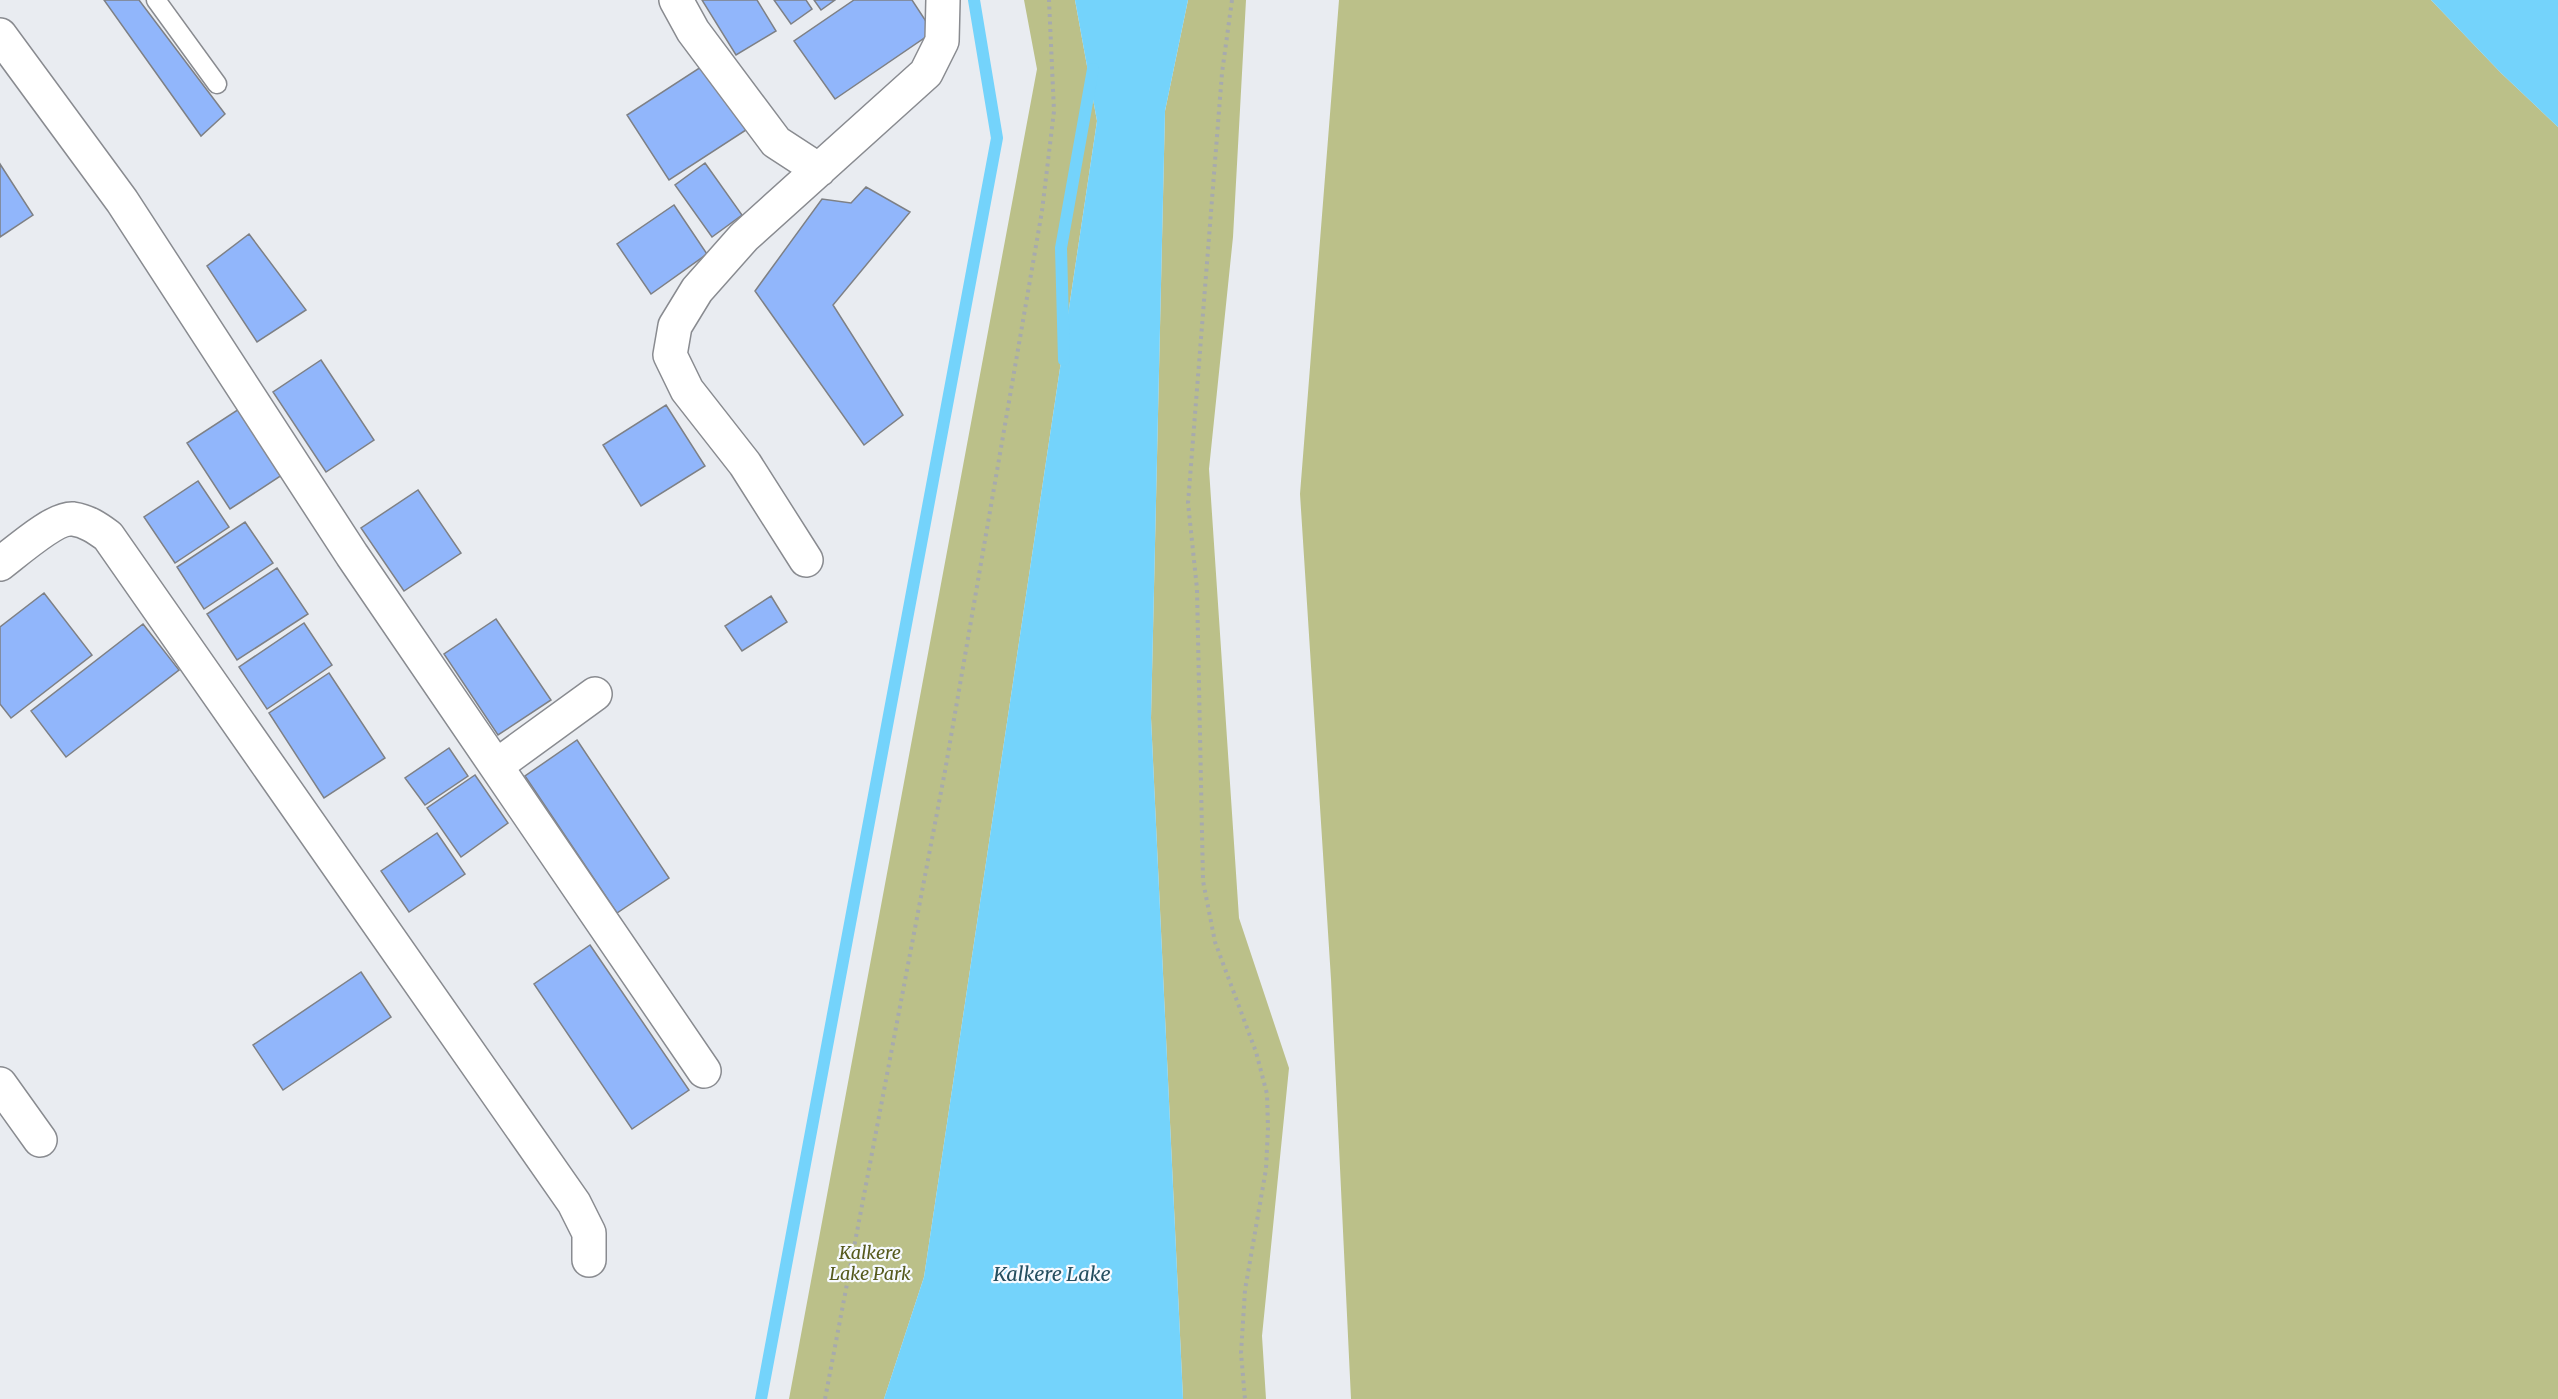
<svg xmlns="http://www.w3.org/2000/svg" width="2558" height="1399" font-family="Merriweather,serif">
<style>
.green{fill:#bbc089}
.water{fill:#74d3fb}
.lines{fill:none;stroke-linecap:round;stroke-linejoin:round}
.stream{stroke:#74d3fb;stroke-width:12}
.building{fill:#91b6fb;stroke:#7e8085;stroke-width:1.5}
.service-casing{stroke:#898b90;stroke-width:21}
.minor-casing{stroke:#898b90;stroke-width:36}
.path{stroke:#a7aaad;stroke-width:4;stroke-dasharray:3 4.5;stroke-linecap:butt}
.service{stroke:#fff;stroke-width:18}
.minor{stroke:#fff;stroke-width:33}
.labels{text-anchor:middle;stroke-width:4.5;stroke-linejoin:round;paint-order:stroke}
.park-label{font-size:18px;font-style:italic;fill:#565a1d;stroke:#f7faff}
.water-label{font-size:20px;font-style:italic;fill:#254f60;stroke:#f7faff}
</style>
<rect width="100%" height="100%" fill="#e9ecf1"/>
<path class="green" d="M 1024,0 L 1075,0 L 1097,121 L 924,1277 L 884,1399 L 789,1399 L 1037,69 Z
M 1188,0 L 1246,0 L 1233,237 L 1209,469 L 1239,918 L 1289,1068 L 1262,1336 L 1266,1399 L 1183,1399 L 1151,718 L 1165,111 Z
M 1339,0 L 2431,0 L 2501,73 L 2558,127 L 2558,1399 L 1351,1399 L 1331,979 L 1300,494 Z"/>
<path class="water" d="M 1075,0 L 1188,0 L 1165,111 L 1151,718 L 1183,1399 L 884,1399 L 924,1277 L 1097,121 Z
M 2431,0 L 2558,0 L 2558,127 L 2501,73 Z"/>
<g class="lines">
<path class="stream" d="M 1064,360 L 1061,248 L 1093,69
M 761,1399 L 997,138 L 974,0"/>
</g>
<path class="building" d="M 104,0 L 139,0 L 225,114 L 201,136 Z
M 702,0 L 757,0 L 776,31 L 736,55 Z
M 774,0 L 806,0 L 812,9 L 791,24 Z
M 814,0 L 835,0 L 821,10 Z
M 854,0 L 912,0 L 933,32 L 835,99 L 794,41 Z
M 704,65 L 746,130 L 669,180 L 627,115 Z
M 705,163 L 742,215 L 712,237 L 675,185 Z
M 0,164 L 33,215 L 0,237 Z
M 866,187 L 910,212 L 833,305 L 903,415 L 864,445 L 755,291 L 822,199 L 851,203 Z
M 674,205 L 707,254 L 651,294 L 617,244 Z
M 249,234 L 306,310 L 257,342 L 207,266 Z
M 321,360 L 374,440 L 326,472 L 273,392 Z
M 666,405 L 705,466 L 641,506 L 603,445 Z
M 239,409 L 282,475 L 230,509 L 187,443 Z
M 198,481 L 229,527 L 175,563 L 144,517 Z
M 418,490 L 461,553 L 404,591 L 361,528 Z
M 245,522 L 273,563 L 204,609 L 177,567 Z
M 277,568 L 308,614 L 237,660 L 207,614 Z
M 44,593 L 92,655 L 11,718 L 0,704 L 0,627 Z
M 771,596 L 787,622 L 742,651 L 725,626 Z
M 496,619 L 551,700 L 498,735 L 444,654 Z
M 304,623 L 332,665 L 267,709 L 239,667 Z
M 143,624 L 179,670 L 66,757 L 31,711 Z
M 329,673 L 385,758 L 324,798 L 269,713 Z
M 577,740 L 669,878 L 617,913 L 525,776 Z
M 449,748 L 468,776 L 425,805 L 405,778 Z
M 475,775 L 508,823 L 461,857 L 427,808 Z
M 437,833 L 465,874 L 409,912 L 381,871 Z
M 590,945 L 689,1090 L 632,1129 L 534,984 Z
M 361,972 L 391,1017 L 283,1090 L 253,1045 Z"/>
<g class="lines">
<defs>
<path id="service" d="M 156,0 L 217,84"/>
<path id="minor" d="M 676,0 L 693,31 L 776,142 L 819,170
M 0,35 L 122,201 L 352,555 L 704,1071
M 806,560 L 745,464 L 687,390 L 670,355 L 675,326 L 697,290 L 744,237 L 926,73 L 942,41 L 943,0
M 0,564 C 16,552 55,517 73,519 C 87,521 97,528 108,536 L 574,1203 L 589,1233 L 589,1260
M 496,766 L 595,694
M 0,1084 L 40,1140"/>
</defs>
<use href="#service" class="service-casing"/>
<use href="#minor" class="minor-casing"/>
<path class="path" d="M 1232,0 L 1222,73 L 1188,503 L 1197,589 L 1203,881 L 1215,942 L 1256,1052 L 1267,1094 L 1268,1128 L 1266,1169 L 1245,1290 L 1241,1353 L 1245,1399
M 825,1399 L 945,771 L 1042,211 L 1054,111 L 1049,0"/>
<use href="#service" class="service"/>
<use href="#minor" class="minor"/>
</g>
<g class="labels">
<g class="park-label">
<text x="870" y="1259">Kalkere<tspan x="870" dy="21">Lake Park</tspan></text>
</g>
<g class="water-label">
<text x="1052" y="1281">Kalkere Lake</text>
</g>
</g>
</svg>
